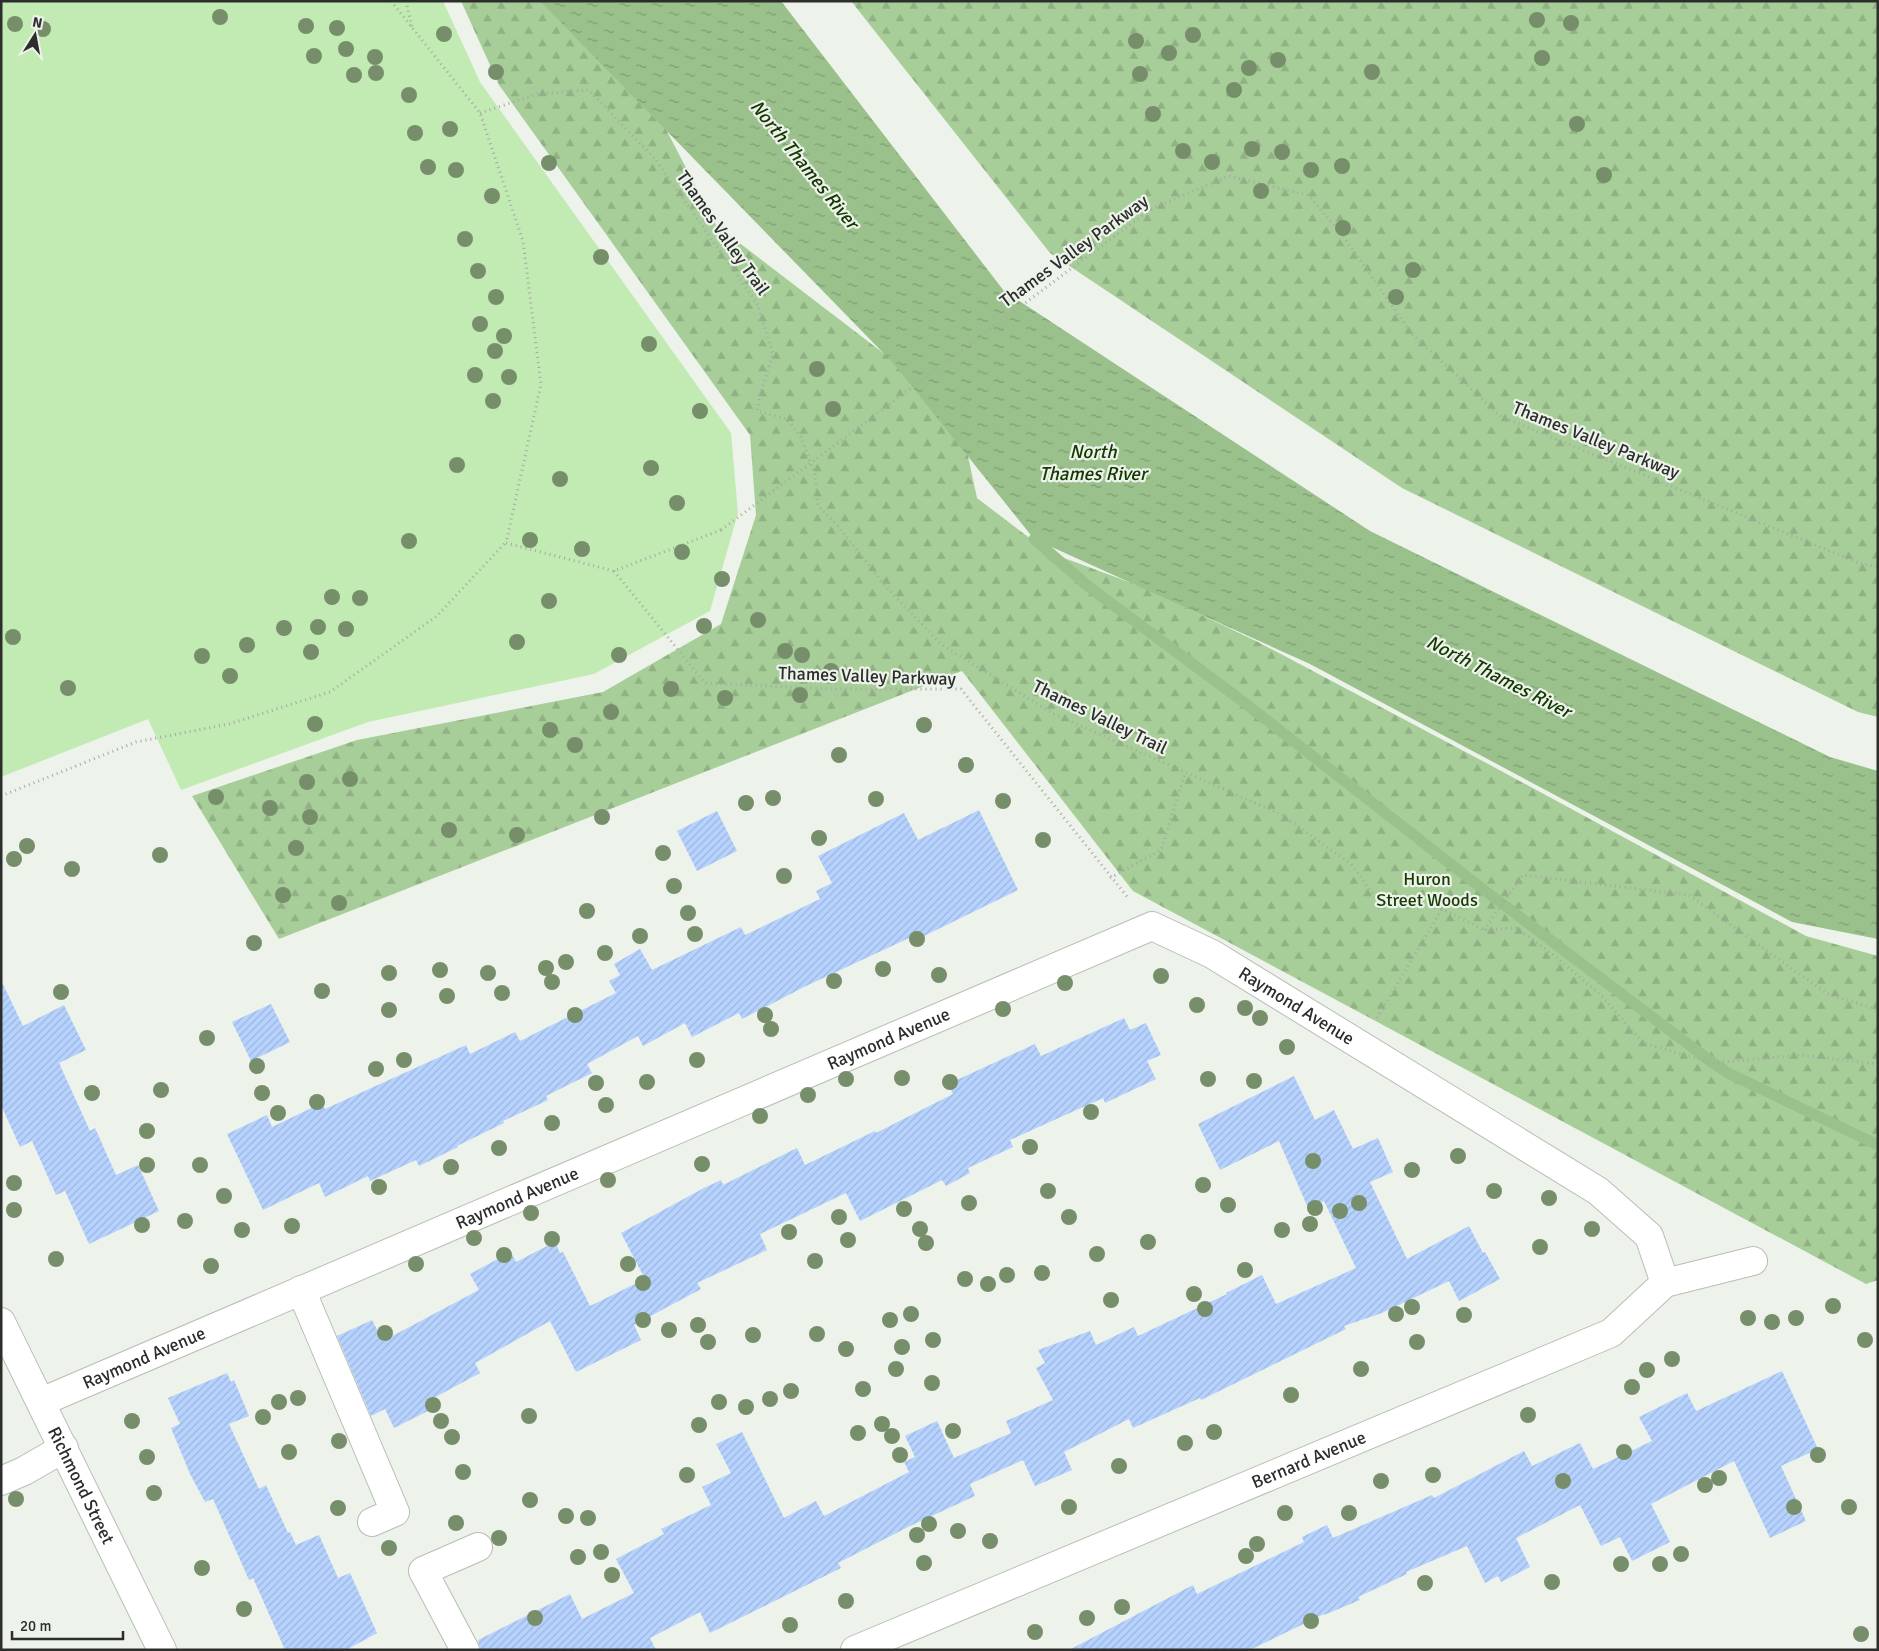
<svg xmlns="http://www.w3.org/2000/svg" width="1879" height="1651" font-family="Signika,sans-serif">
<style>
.forest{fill:url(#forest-firs)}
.green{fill:#c2eab3}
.water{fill:url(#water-ripples)}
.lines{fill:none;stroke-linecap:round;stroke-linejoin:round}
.stream{stroke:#9ac18b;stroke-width:11}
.building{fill:url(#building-hatch)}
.minor-casing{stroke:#b8bdb6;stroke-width:30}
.major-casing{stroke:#b8bdb6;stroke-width:30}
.path{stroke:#a4a9a3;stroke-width:3;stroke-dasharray:1 4;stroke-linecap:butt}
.minor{stroke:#fff;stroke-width:28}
.major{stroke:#fff;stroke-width:28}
.path-bridge{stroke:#a4a9a3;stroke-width:3;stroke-dasharray:1 4;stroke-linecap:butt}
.tree{fill:#778e6b}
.labels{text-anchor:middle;stroke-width:4.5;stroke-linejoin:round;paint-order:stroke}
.street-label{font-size:18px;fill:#2b2e2b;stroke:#edf3eb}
.park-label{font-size:18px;fill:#173c03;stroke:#edf3eb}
.water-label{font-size:19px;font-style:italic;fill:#133800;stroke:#edf3eb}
</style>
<defs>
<pattern id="forest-firs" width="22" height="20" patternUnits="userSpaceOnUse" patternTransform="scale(1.25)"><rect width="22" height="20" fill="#a7ce98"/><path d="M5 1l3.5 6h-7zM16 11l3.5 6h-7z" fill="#90b183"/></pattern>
<pattern id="water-ripples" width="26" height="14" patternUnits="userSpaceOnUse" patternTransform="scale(1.25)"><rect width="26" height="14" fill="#9ac18b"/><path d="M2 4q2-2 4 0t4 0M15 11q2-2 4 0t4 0" fill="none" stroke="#7e9d72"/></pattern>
<pattern id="building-hatch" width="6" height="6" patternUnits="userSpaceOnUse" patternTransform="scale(1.25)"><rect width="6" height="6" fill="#b6d2fe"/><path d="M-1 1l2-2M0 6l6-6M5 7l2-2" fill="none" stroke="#9db5da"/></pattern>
</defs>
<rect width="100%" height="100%" fill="#edf3eb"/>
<path class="forest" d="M 461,1 L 549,1 L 648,95 L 716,225 L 912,375 L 963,433 L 977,498 L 1048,552 L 1145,588 L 1258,642 L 1492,766 L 1806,936 L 1878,956 L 1878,1280 L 1866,1284 L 1133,891 L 962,671 L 279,939 L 192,796 L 357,740 L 603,692 L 721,624 L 756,515 L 750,435 L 499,85 Z
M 851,1 L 1878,1 L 1878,717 L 1858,712 L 1402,488 L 1050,253 Z"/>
<path class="green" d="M 1,1 L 443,1 L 480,82 L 731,433 L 738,513 L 710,611 L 594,674 L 368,722 L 181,790 L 148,719 L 1,777 Z"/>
<path class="water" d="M 540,1 L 781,1 L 1004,291 L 1370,531 L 1830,757 L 1878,771 L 1878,939 L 1792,922 L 1310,664 L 1034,539 L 894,364 Z"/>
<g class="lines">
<path class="stream" d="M 1034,539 L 1089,587 L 1237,697 L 1484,890 L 1713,1063 L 1728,1073 L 1878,1145"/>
</g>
<path class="building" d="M 979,810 L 1018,890 L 924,936 L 922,932 L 806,986 L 742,1019 L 739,1013 L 692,1037 L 685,1023 L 643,1046 L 638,1036 L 587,1064 L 592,1073 L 546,1096 L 548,1100 L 503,1121 L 504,1123 L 457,1146 L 458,1147 L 419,1166 L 416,1160 L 370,1181 L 368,1176 L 325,1197 L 319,1183 L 263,1210 L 227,1134 L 267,1115 L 272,1127 L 322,1103 L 325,1109 L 466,1045 L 470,1054 L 515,1032 L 520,1041 L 616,993 L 609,981 L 620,975 L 614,964 L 640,949 L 652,970 L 741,927 L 745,935 L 820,899 L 816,891 L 832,883 L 818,856 L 904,813 L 918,840 Z
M 717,811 L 737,851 L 697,871 L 677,831 Z
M 1,980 L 23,1026 L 64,1005 L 86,1050 L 59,1063 L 90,1131 L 95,1128 L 116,1175 L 138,1165 L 159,1211 L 89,1244 L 65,1191 L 56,1195 L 32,1141 L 20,1147 L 1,1105 Z
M 271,1004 L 290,1042 L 251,1061 L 232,1022 Z
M 1124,1018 L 1130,1030 L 1146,1023 L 1161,1055 L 1147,1061 L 1156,1079 L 1105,1103 L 1103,1098 L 1010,1140 L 1013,1147 L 968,1168 L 970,1173 L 946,1186 L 942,1180 L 860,1221 L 846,1193 L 760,1234 L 767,1250 L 697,1283 L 701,1289 L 634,1325 L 641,1340 L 576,1372 L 550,1321 L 475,1363 L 480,1373 L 426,1402 L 430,1410 L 394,1428 L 385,1409 L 371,1416 L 337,1336 L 372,1320 L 383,1341 L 479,1290 L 470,1274 L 511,1252 L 516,1262 L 555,1242 L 560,1253 L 563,1252 L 590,1306 L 645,1279 L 621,1233 L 704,1188 L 721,1180 L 723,1185 L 797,1148 L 805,1165 L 875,1131 L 876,1133 L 953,1094 L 948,1084 L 1035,1044 L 1041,1056 Z
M 1294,1076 L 1315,1120 L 1334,1110 L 1353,1149 L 1378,1138 L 1393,1172 L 1370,1182 L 1407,1259 L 1469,1226 L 1483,1253 L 1485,1252 L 1500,1279 L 1459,1301 L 1449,1281 L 1382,1313 L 1344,1326 L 1346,1329 L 1201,1400 L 1200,1398 L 1133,1428 L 1129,1419 L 1064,1452 L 1072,1470 L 1035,1486 L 1023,1460 L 970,1484 L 975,1496 L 910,1526 L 838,1563 L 841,1568 L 710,1633 L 700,1612 L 650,1638 L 656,1650 L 480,1650 L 478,1640 L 570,1594 L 582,1619 L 634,1593 L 616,1559 L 664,1534 L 661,1529 L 711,1505 L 702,1487 L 731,1473 L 716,1444 L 742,1432 L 784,1518 L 816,1501 L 824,1516 L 909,1472 L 904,1462 L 915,1457 L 905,1436 L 937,1421 L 954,1458 L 1011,1433 L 1006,1421 L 1053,1400 L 1036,1368 L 1045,1363 L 1038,1350 L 1090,1331 L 1096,1345 L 1134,1327 L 1138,1336 L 1227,1294 L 1226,1293 L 1262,1275 L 1276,1304 L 1356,1268 L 1324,1201 L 1308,1208 L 1279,1141 L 1220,1170 L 1198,1124 Z
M 1782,1371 L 1818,1449 L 1781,1466 L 1806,1521 L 1770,1538 L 1734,1461 L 1651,1504 L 1670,1542 L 1632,1561 L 1620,1537 L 1601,1546 L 1580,1505 L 1516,1538 L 1530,1567 L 1501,1582 L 1498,1576 L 1485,1583 L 1467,1546 L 1406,1572 L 1407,1574 L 1358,1597 L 1360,1600 L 1324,1615 L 1324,1614 L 1250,1650 L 1069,1650 L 1193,1585 L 1197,1594 L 1304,1542 L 1302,1537 L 1327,1525 L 1333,1538 L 1432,1495 L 1434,1498 L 1524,1451 L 1532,1466 L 1580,1443 L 1593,1469 L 1652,1441 L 1639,1417 L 1687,1393 L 1696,1411 Z
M 227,1373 L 231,1382 L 234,1380 L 249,1416 L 229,1424 L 259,1489 L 266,1485 L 288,1533 L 290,1532 L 296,1545 L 319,1535 L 338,1578 L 350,1573 L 377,1633 L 346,1650 L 285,1650 L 253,1578 L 249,1580 L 213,1499 L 205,1502 L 190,1474 L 171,1428 L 180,1424 L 168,1398 Z"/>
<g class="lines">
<defs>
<g id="minor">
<path d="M 301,1290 L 395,1512 L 372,1522"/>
<path id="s1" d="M 41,1402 L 1152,926 L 1212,954 L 1598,1191 L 1649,1236 L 1665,1283"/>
<path d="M 1,1481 L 24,1471 L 64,1448"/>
<path d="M 465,1650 L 423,1571 L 478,1547"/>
<path id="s2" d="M 855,1650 L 1611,1333 L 1665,1283 L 1753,1261"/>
</g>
<g id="major">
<path id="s3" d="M 1,1322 L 162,1650"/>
</g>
</defs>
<use href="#minor" class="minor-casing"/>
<use href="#major" class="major-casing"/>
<path class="path" d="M 391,1 L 480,113 L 523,241 L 541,384 L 506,543
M 406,1 L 412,27
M 480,113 L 537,94 L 589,90 L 655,159 L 758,305 L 773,355 L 761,391 L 757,411 L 787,419 L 801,437 L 815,475 L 818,506 L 838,526 L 885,586 L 942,645 L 1054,714 L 1282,815 L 1352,865 L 1378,901 L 1429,902 L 1484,930 L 1516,928 L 1551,953 L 1601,995 L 1643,1043 L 1713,1063 L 1800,1055 L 1878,1064
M 1151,209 L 1229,176 L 1308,195 L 1343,236 L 1412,334 L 1500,416 L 1859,563 L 1878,567
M 506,543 L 614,571 L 721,530
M 614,571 L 705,683 L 836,689 L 961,689 L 1129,899
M 1,796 L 136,742 L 229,724 L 330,692 L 437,616 L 505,543
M 1110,878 L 1161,850 L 1185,773
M 1484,930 L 1523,875 L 1689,895 L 1826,993 L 1878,1010
M 1377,1018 L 1442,909"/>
<use href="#minor" class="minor"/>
<use href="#major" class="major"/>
<path class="path-bridge" d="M 721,530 L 1151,209"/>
</g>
<g class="tree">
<circle cx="220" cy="17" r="8"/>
<circle cx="1537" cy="20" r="8"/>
<circle cx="1571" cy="23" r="8"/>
<circle cx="15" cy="24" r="8"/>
<circle cx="306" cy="26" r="8"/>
<circle cx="337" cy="28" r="8"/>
<circle cx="43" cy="29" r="8"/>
<circle cx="444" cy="34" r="8"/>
<circle cx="1193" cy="35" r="8"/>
<circle cx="1136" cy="41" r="8"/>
<circle cx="346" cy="49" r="8"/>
<circle cx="1169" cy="53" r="8"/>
<circle cx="314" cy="56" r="8"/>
<circle cx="375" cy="57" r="8"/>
<circle cx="1542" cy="58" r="8"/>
<circle cx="1278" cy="60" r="8"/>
<circle cx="1249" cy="68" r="8"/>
<circle cx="496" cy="72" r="8"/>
<circle cx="1372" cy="72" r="8"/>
<circle cx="376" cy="73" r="8"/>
<circle cx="1140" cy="74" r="8"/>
<circle cx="354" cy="75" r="8"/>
<circle cx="1234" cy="90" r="8"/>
<circle cx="409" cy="95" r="8"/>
<circle cx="1153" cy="114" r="8"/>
<circle cx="1577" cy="124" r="8"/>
<circle cx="450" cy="129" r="8"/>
<circle cx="415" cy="133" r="8"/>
<circle cx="1252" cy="149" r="8"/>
<circle cx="1183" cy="151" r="8"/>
<circle cx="1282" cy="152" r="8"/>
<circle cx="1212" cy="162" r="8"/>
<circle cx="549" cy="163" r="8"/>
<circle cx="1342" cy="166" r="8"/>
<circle cx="428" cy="167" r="8"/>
<circle cx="456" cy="170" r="8"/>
<circle cx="1311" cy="170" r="8"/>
<circle cx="1604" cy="175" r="8"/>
<circle cx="1261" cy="191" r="8"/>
<circle cx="492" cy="196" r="8"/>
<circle cx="1343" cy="228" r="8"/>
<circle cx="465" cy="239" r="8"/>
<circle cx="601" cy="257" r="8"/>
<circle cx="1413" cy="270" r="8"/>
<circle cx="478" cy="271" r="8"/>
<circle cx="496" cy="297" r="8"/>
<circle cx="1396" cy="297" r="8"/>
<circle cx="480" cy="324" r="8"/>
<circle cx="504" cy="336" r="8"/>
<circle cx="649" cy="344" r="8"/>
<circle cx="495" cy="351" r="8"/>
<circle cx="817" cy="369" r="8"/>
<circle cx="475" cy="375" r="8"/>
<circle cx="509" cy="377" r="8"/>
<circle cx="493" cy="401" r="8"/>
<circle cx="833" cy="409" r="8"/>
<circle cx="700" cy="411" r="8"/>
<circle cx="457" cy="465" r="8"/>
<circle cx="651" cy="468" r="8"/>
<circle cx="560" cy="479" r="8"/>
<circle cx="677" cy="503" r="8"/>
<circle cx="530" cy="540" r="8"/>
<circle cx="409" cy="541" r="8"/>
<circle cx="582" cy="549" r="8"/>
<circle cx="682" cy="552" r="8"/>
<circle cx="722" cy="579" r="8"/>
<circle cx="332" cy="597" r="8"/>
<circle cx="360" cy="598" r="8"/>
<circle cx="549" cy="601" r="8"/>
<circle cx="758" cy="620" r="8"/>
<circle cx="704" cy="626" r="8"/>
<circle cx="318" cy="627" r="8"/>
<circle cx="284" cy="628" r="8"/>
<circle cx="346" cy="629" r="8"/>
<circle cx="13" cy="637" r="8"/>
<circle cx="517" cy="642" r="8"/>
<circle cx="247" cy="645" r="8"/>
<circle cx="785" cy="651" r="8"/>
<circle cx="311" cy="652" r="8"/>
<circle cx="619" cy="655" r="8"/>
<circle cx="802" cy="655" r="8"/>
<circle cx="202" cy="656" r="8"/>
<circle cx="831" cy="671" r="8"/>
<circle cx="230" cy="676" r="8"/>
<circle cx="68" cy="688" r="8"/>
<circle cx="671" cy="689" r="8"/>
<circle cx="800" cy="695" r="8"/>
<circle cx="725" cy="698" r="8"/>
<circle cx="611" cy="712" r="8"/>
<circle cx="315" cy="724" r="8"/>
<circle cx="924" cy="725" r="8"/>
<circle cx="550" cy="730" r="8"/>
<circle cx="575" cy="745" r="8"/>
<circle cx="839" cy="755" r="8"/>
<circle cx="966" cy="765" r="8"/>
<circle cx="350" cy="779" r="8"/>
<circle cx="307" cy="782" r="8"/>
<circle cx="216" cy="797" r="8"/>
<circle cx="773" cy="798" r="8"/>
<circle cx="876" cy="799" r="8"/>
<circle cx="1003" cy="801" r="8"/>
<circle cx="746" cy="803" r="8"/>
<circle cx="270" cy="808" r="8"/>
<circle cx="310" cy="817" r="8"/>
<circle cx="602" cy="817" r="8"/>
<circle cx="449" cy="830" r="8"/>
<circle cx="517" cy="835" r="8"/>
<circle cx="819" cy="838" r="8"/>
<circle cx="1043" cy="840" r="8"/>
<circle cx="27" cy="846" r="8"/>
<circle cx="296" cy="848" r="8"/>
<circle cx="663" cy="853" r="8"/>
<circle cx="160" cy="855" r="8"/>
<circle cx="14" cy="859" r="8"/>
<circle cx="72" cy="869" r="8"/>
<circle cx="784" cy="876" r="8"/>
<circle cx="674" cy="886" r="8"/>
<circle cx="283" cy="895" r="8"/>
<circle cx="339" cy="903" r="8"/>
<circle cx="587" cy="911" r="8"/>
<circle cx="688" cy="913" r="8"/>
<circle cx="695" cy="934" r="8"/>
<circle cx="640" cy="936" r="8"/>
<circle cx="917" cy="939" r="8"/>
<circle cx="254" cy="943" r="8"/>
<circle cx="605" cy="953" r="8"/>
<circle cx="566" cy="962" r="8"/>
<circle cx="546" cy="968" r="8"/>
<circle cx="883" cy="969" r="8"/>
<circle cx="440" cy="970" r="8"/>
<circle cx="389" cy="973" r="8"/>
<circle cx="488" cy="973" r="8"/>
<circle cx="939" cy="975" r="8"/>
<circle cx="1161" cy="976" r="8"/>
<circle cx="834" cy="981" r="8"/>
<circle cx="552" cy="982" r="8"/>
<circle cx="1065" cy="983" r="8"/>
<circle cx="322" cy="991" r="8"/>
<circle cx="61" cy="992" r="8"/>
<circle cx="502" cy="993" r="8"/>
<circle cx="447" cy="996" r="8"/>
<circle cx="1197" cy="1005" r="8"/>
<circle cx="1245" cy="1008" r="8"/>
<circle cx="1003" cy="1009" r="8"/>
<circle cx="389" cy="1010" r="8"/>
<circle cx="575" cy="1015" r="8"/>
<circle cx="765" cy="1015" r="8"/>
<circle cx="1260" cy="1018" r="8"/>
<circle cx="771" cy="1029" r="8"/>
<circle cx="207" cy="1038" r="8"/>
<circle cx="1287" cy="1047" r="8"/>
<circle cx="404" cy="1060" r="8"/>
<circle cx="697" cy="1060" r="8"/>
<circle cx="257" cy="1066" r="8"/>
<circle cx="376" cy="1069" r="8"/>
<circle cx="902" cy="1078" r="8"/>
<circle cx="846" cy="1079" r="8"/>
<circle cx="1208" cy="1079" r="8"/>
<circle cx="1254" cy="1081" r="8"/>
<circle cx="647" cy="1082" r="8"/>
<circle cx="950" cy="1082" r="8"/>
<circle cx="596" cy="1083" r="8"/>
<circle cx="161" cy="1090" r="8"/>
<circle cx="92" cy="1093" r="8"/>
<circle cx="262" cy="1093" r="8"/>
<circle cx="808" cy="1095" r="8"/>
<circle cx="317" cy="1102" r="8"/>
<circle cx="606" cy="1105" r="8"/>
<circle cx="1091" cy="1112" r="8"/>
<circle cx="278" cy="1113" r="8"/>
<circle cx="760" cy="1116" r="8"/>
<circle cx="552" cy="1123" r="8"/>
<circle cx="147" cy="1131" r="8"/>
<circle cx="1030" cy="1147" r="8"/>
<circle cx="499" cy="1148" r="8"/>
<circle cx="1458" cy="1156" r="8"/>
<circle cx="1313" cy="1161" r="8"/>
<circle cx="702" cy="1164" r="8"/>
<circle cx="147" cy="1165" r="8"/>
<circle cx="200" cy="1165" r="8"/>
<circle cx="451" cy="1167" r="8"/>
<circle cx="1412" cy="1170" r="8"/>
<circle cx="608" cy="1180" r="8"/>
<circle cx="14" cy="1183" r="8"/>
<circle cx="1203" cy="1185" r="8"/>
<circle cx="379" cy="1187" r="8"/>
<circle cx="1048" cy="1191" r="8"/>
<circle cx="1494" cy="1191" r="8"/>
<circle cx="224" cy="1196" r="8"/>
<circle cx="1549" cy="1198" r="8"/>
<circle cx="969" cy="1203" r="8"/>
<circle cx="1359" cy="1203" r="8"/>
<circle cx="1228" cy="1205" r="8"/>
<circle cx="1315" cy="1208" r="8"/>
<circle cx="904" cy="1209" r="8"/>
<circle cx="14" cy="1210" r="8"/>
<circle cx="1340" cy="1211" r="8"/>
<circle cx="531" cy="1213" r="8"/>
<circle cx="839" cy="1217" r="8"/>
<circle cx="1069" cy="1217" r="8"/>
<circle cx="185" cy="1221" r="8"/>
<circle cx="1310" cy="1224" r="8"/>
<circle cx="142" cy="1225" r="8"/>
<circle cx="292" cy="1226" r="8"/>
<circle cx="920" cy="1229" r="8"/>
<circle cx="1592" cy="1229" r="8"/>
<circle cx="242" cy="1230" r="8"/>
<circle cx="1282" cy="1230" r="8"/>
<circle cx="789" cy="1232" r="8"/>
<circle cx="474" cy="1238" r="8"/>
<circle cx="552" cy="1239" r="8"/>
<circle cx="848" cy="1240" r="8"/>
<circle cx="1148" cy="1242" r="8"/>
<circle cx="926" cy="1243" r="8"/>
<circle cx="1540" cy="1247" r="8"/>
<circle cx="1097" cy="1254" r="8"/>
<circle cx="504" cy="1255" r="8"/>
<circle cx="56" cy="1259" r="8"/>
<circle cx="815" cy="1261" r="8"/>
<circle cx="416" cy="1264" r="8"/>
<circle cx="628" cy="1264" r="8"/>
<circle cx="211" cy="1266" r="8"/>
<circle cx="1245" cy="1270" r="8"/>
<circle cx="1042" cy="1273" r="8"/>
<circle cx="1007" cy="1275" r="8"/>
<circle cx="965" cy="1279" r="8"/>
<circle cx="643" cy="1283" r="8"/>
<circle cx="988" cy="1284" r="8"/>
<circle cx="1194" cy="1294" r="8"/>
<circle cx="1111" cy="1300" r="8"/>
<circle cx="1833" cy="1306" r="8"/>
<circle cx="1412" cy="1307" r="8"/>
<circle cx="1205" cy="1309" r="8"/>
<circle cx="911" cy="1314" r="8"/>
<circle cx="1396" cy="1314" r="8"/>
<circle cx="1464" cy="1315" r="8"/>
<circle cx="1748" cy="1318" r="8"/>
<circle cx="1796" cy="1318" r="8"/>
<circle cx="643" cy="1320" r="8"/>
<circle cx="890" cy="1320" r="8"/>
<circle cx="1772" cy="1322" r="8"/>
<circle cx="698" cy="1325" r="8"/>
<circle cx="669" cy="1330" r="8"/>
<circle cx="385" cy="1333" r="8"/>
<circle cx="817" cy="1334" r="8"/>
<circle cx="753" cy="1335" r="8"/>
<circle cx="933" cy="1340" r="8"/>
<circle cx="1865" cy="1340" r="8"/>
<circle cx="708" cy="1342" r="8"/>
<circle cx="1417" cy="1342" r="8"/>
<circle cx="902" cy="1347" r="8"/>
<circle cx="846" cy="1349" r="8"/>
<circle cx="1672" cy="1359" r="8"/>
<circle cx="896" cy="1369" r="8"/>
<circle cx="1361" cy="1369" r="8"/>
<circle cx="1647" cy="1370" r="8"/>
<circle cx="932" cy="1383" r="8"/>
<circle cx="1632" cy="1387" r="8"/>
<circle cx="863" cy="1389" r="8"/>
<circle cx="791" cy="1391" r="8"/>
<circle cx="1291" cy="1395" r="8"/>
<circle cx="298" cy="1398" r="8"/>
<circle cx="770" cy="1399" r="8"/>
<circle cx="279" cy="1402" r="8"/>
<circle cx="719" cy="1402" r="8"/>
<circle cx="433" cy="1405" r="8"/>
<circle cx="746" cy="1407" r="8"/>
<circle cx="1528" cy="1415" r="8"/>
<circle cx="529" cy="1416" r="8"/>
<circle cx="263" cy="1417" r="8"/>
<circle cx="132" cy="1421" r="8"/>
<circle cx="441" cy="1421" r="8"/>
<circle cx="882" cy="1424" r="8"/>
<circle cx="699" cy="1425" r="8"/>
<circle cx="953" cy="1431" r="8"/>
<circle cx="1214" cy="1432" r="8"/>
<circle cx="858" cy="1433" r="8"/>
<circle cx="892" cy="1436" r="8"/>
<circle cx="452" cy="1437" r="8"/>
<circle cx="339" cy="1441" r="8"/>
<circle cx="1185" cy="1443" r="8"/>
<circle cx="289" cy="1452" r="8"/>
<circle cx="1624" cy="1452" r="8"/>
<circle cx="900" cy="1455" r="8"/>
<circle cx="1818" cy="1455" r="8"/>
<circle cx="147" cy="1457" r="8"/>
<circle cx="1119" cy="1466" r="8"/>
<circle cx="463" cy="1472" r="8"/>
<circle cx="687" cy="1475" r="8"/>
<circle cx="1433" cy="1475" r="8"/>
<circle cx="1719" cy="1478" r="8"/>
<circle cx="1381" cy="1481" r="8"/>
<circle cx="1563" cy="1481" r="8"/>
<circle cx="1705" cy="1485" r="8"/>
<circle cx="154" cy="1493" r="8"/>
<circle cx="16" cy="1499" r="8"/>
<circle cx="530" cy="1500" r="8"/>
<circle cx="1069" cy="1507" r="8"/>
<circle cx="1794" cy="1507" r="8"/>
<circle cx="1849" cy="1507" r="8"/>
<circle cx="338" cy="1508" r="8"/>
<circle cx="1285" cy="1513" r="8"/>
<circle cx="1349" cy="1513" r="8"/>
<circle cx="566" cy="1516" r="8"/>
<circle cx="588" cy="1518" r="8"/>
<circle cx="456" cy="1523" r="8"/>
<circle cx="929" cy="1524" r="8"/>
<circle cx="958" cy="1531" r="8"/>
<circle cx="917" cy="1535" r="8"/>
<circle cx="499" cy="1538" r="8"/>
<circle cx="990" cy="1541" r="8"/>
<circle cx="1257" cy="1544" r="8"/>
<circle cx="389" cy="1548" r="8"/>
<circle cx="601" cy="1552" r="8"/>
<circle cx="1681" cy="1554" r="8"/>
<circle cx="1246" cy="1556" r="8"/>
<circle cx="578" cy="1557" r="8"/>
<circle cx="924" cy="1563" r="8"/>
<circle cx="1621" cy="1564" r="8"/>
<circle cx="1660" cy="1564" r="8"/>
<circle cx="202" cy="1568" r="8"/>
<circle cx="612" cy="1575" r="8"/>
<circle cx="1552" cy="1582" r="8"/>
<circle cx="1425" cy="1583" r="8"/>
<circle cx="846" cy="1601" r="8"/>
<circle cx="1122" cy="1607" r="8"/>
<circle cx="244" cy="1609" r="8"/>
<circle cx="535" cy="1618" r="8"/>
<circle cx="1087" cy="1618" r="8"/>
<circle cx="1311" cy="1621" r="8"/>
<circle cx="790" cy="1625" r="8"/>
<circle cx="1035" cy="1632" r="8"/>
<circle cx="1861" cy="1634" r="8"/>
</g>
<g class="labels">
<g class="street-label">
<text transform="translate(723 233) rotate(55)" y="6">Thames Valley Trail</text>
<text transform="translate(1074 251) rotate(-36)" y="6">Thames Valley Parkway</text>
<text transform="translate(1596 440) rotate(22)" y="6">Thames Valley Parkway</text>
<text transform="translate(867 676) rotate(2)" y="6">Thames Valley Parkway</text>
<text transform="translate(1100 717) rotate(26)" y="6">Thames Valley Trail</text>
<text dy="6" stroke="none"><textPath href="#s1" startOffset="1374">Raymond Avenue</textPath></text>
<text dy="6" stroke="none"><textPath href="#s1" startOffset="922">Raymond Avenue</textPath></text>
<text dy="6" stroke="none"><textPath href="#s1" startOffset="518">Raymond Avenue</textPath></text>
<text dy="6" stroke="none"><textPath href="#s1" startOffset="112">Raymond Avenue</textPath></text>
<text dy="6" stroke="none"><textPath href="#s2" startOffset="492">Bernard Avenue</textPath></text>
<text dy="6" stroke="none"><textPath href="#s3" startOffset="182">Richmond Street</textPath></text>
</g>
<g class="park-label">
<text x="1427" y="885">Huron<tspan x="1427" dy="21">Street Woods</tspan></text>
</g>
<g class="water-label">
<text transform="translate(805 164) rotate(51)" y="7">North Thames River</text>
<text x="1093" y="458">North<tspan x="1093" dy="22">Thames River</tspan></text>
<text transform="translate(1499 676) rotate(27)" y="7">North Thames River</text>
</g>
</g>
<rect width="1879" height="1651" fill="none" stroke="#2b2e2b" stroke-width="5"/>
<g transform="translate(35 35) rotate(11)" stroke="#edf3eb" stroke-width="4" paint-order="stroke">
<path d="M0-4L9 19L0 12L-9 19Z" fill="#2b2e2b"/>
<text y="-8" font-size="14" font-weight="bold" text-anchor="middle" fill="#2b2e2b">N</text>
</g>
<path d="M12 1631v8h111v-8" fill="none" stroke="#2b2e2b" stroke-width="2.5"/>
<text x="20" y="1631" font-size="15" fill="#2b2e2b" stroke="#edf3eb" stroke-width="4" paint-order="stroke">20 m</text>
</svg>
